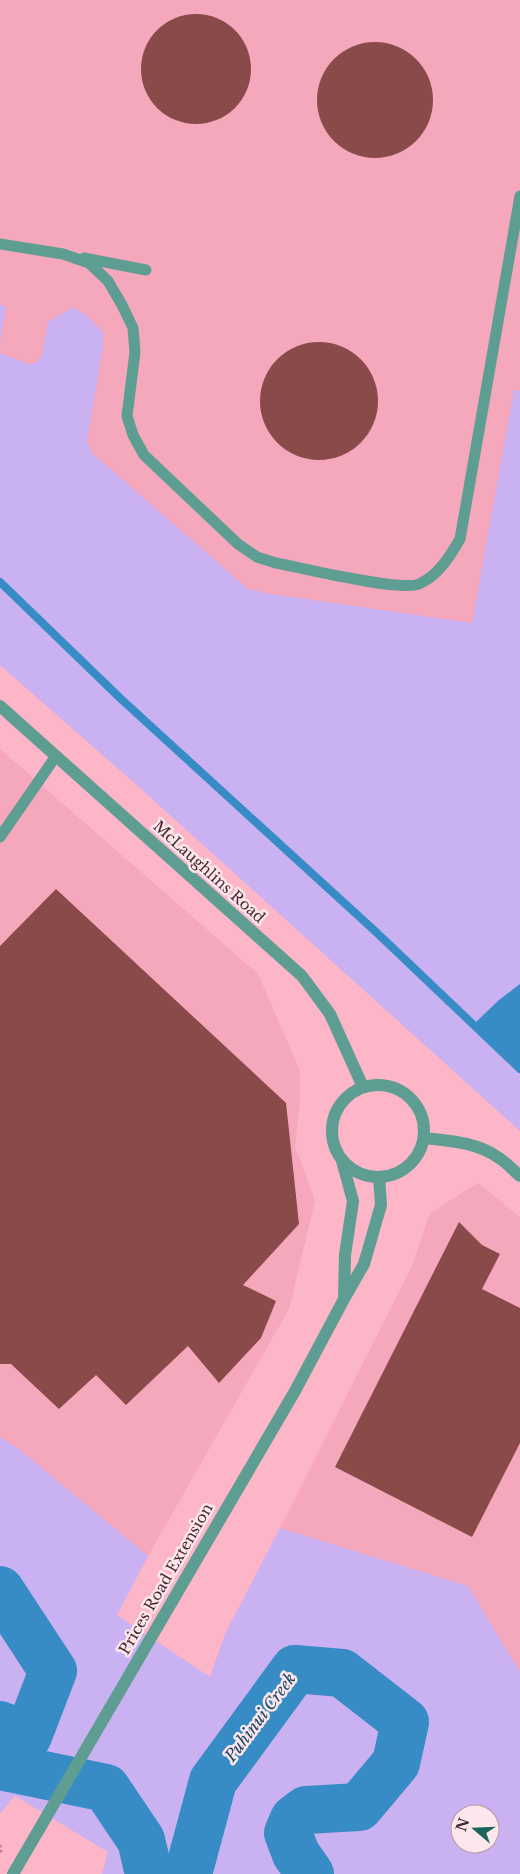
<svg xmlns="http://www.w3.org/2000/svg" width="520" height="1874" font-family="'Libre Baskerville',serif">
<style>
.built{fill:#f5a7bc}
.green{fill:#cab1f2;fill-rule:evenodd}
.water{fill:#378cc5}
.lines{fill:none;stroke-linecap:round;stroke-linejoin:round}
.stream{stroke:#378cc5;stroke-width:8}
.river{stroke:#378cc5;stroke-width:48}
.building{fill:#894a49}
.path{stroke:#b7808f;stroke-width:3;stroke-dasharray:2.5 2.5;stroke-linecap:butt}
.lane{stroke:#5e9d92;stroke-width:11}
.street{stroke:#5e9d92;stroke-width:12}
.labels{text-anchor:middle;stroke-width:5;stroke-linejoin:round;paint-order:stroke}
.street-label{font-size:15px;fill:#462a32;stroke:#fee7ec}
.water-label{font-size:16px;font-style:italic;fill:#1a4765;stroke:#fee7ec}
</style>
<rect width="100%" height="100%" fill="#fdb5c8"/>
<path class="built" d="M 0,0 L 520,0 L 520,1107 L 0,641 Z
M 0,749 L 258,974 L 300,1071 L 300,1102 L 295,1146 L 315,1201 L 289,1309 L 148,1556 L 19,1449 L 0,1437 Z
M 478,1183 L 520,1217 L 520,1672 L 468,1586 L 280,1528 L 413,1264 L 430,1213 Z"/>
<path class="green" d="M 0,305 L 6,306 L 0,343 Z
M 73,307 L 86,315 L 103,332 L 103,347 L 87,441 L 91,452 L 248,589 L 271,594 L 472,623 L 514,390 L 520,391 L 520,1131 L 132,781 L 0,665 L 0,353 L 31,365 L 41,358 L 48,322 Z
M 0,1437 L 19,1449 L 148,1556 L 117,1615 L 210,1677 L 225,1634 L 280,1528 L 468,1586 L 520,1672 L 520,1874 L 102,1874 L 108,1852 L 15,1796 L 0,1814 ZM 460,1814 L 490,1814 L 490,1844 L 460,1844 Z"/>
<path class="water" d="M 520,984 L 520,1069 L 474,1024 L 499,1000 Z"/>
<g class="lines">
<path class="stream" d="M 0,582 L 120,698 L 376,932 L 520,1069"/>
<path class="river" d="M 0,1590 L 53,1671 L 28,1736 L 0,1725
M 0,1766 L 106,1788 L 141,1840 L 149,1874
M 188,1874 L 213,1781 L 295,1669 L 342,1673 L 405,1722 L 396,1763 L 359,1807 L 306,1810 L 294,1819 L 288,1833 L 296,1854 L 310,1874"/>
</g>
<path class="building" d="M141 69a55 55 0 1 1 110 0a55 55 0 1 1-110 0Z
M317 100a58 58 0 1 1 116 0a58 58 0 1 1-116 0Z
M260 401a59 59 0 1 1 118 0a59 59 0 1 1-118 0Z
M 56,889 L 286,1103 L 299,1224 L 243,1285 L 276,1301 L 261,1338 L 219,1383 L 188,1346 L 126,1405 L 96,1375 L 59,1409 L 11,1364 L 0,1364 L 0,946 Z
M 459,1222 L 482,1245 L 500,1254 L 482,1289 L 520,1308 L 520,1443 L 472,1537 L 335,1467 Z"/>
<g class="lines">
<path class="path" d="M 0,1845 L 1,1854"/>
<path class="lane" d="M 0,244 L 63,254 L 89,263 L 108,281 L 122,305 L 133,328 L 135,352 L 127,416 L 133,435 L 144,455 L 238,544 L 257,557 L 276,563 C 302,568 400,592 419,584 C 439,575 450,556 460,539 L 520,196
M 84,258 L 146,270
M 0,837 L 56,756"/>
<path class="street" d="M 0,706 L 302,976 L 330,1014 L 363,1087
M332 1131a46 46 0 1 1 92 0a46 46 0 1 1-92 0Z
M 424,1138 C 450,1141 477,1142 499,1158 C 507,1163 513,1170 520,1176
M 342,1161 L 353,1201 L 345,1255 L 344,1299 L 364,1264 L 381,1205 L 379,1177
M 13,1874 L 295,1391 L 344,1299"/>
</g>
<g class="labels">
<g class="street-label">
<text transform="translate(209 872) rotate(42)" y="5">McLaughlins Road</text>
<text transform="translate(166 1579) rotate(-60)" y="5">Prices Road Extension</text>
</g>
<g class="water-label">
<text transform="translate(260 1717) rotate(-53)" y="6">Puhinui Creek</text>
</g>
</g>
<g transform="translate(475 1829) rotate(289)"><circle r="24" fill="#fee7ec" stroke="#b49ba2"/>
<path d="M0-4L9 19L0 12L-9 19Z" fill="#1b645a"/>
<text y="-8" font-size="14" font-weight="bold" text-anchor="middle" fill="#462a32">N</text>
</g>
</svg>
